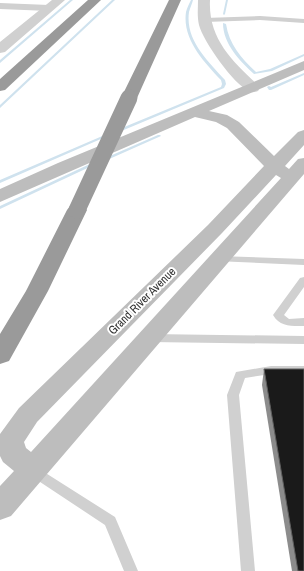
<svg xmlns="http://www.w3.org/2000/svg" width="304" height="571" font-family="'Archivo Narrow',sans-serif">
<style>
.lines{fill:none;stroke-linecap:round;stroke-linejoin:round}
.stream{fill:#cfe2ee;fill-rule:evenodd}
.service{fill:#d0d0d0;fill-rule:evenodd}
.minor{fill:#d0d0d0;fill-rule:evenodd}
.tertiary{fill:#d0d0d0;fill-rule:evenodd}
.secondary{fill:#bdbdbd;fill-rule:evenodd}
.motorway{fill:#9a9a9a;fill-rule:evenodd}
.motorway-bridge{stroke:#9a9a9a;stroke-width:17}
.wall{fill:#8c8c8c}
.building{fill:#1a1a1a;stroke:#5f5f5f}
.labels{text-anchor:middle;stroke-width:4;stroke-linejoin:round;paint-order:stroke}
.street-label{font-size:12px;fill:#333;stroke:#fff}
</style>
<rect width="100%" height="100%" fill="#fff"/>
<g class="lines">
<path class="stream" d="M 70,0 L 73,0 L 0,63 L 0,60 Z
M 112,0 L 115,0 L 0,108 L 0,105 Z
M 191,0 L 193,0 C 192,4 190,8 189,12 C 185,40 208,61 225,80 L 226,84 L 224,88 L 119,132 L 117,132 L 117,130 L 221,87 L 222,84 L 221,80 C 204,62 182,39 186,12 C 187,8 189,4 191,0 Z
M 226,0 L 228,0 L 225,14 L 224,15 L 223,14 Z
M 223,23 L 226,24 C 229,44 241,58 256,72 L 270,69 L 304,54 L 304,56 L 272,71 L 254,74 C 240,61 223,44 223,23 Z
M 304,73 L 304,75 L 271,90 L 269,90 L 267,87 L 269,86 L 271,87 Z
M 107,134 L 108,134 L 110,135 L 0,183 L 0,180 Z
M 158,135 L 160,135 L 161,136 L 107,160 L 103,160 L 103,159 Z
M 92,163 L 96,163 L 96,164 L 0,209 L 0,206 Z"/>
<path class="service" d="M 260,16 L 304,19 L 304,23 L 260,20 L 205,22 L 202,20 L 205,18 Z
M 218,256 L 304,259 L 304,265 L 215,261 L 213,259 L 215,257 Z
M 304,277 L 304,287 L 284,315 L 289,319 L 304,318 L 304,326 C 291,326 280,327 273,315 L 300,278 Z
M 150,334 L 304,336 L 304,344 L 150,342 L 146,341 L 145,338 L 146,335 Z
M 271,366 L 304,366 L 304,374 L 271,374 L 245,378 L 239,395 L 255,571 L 241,571 L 227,395 L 236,372 Z
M 33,465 L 115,517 L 138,571 L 124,571 L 105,525 L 28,474 L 26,470 L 28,466 Z"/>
<path class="minor" d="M 0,3 L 49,5 L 55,8 L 49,11 L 0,9 Z"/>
<path class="tertiary" d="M 52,0 L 65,0 L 5,52 L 0,53 L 0,42 Z
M 198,0 L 210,0 C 208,38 232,61 258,85 L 260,88 L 258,91 C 255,92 252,93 249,91 C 234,85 203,41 199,25 C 197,16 198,9 198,0 Z"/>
<path class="secondary" d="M 304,61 L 304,70 L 209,111 L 227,115 L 239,122 L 274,156 L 298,132 L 304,130 L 304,145 L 285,166 L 289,169 L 298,159 L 304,158 L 304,174 L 11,516 L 0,520 L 0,486 L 14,471 L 3,462 L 0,456 L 0,434 L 19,408 L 208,225 L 264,166 L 227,128 L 216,122 L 195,117 L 0,202 L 0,189 L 58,163 ZM 276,175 L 281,178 L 31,452 L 26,448 L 24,442 L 37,422 L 222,233 Z"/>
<path class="motorway" d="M 88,0 L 101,0 L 5,90 L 0,91 L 0,79 Z
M 169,0 L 181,0 L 137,98 L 134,101 L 129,103 L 124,101 L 121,98 Z
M 77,204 L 84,206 L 87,210 L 48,291 L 9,361 L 0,364 L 0,334 L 26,291 L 67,210 L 70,206 Z"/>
<path class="motorway-bridge" d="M 77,210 L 129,98"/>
</g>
<path class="wall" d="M 264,369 L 304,571 L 292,571 L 262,385 Z"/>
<path class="building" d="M 264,369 L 304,369 L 304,571 L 298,571 Z"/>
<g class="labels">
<g class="street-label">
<text transform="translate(142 301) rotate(-45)" y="4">Grand River Avenue</text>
</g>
</g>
</svg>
